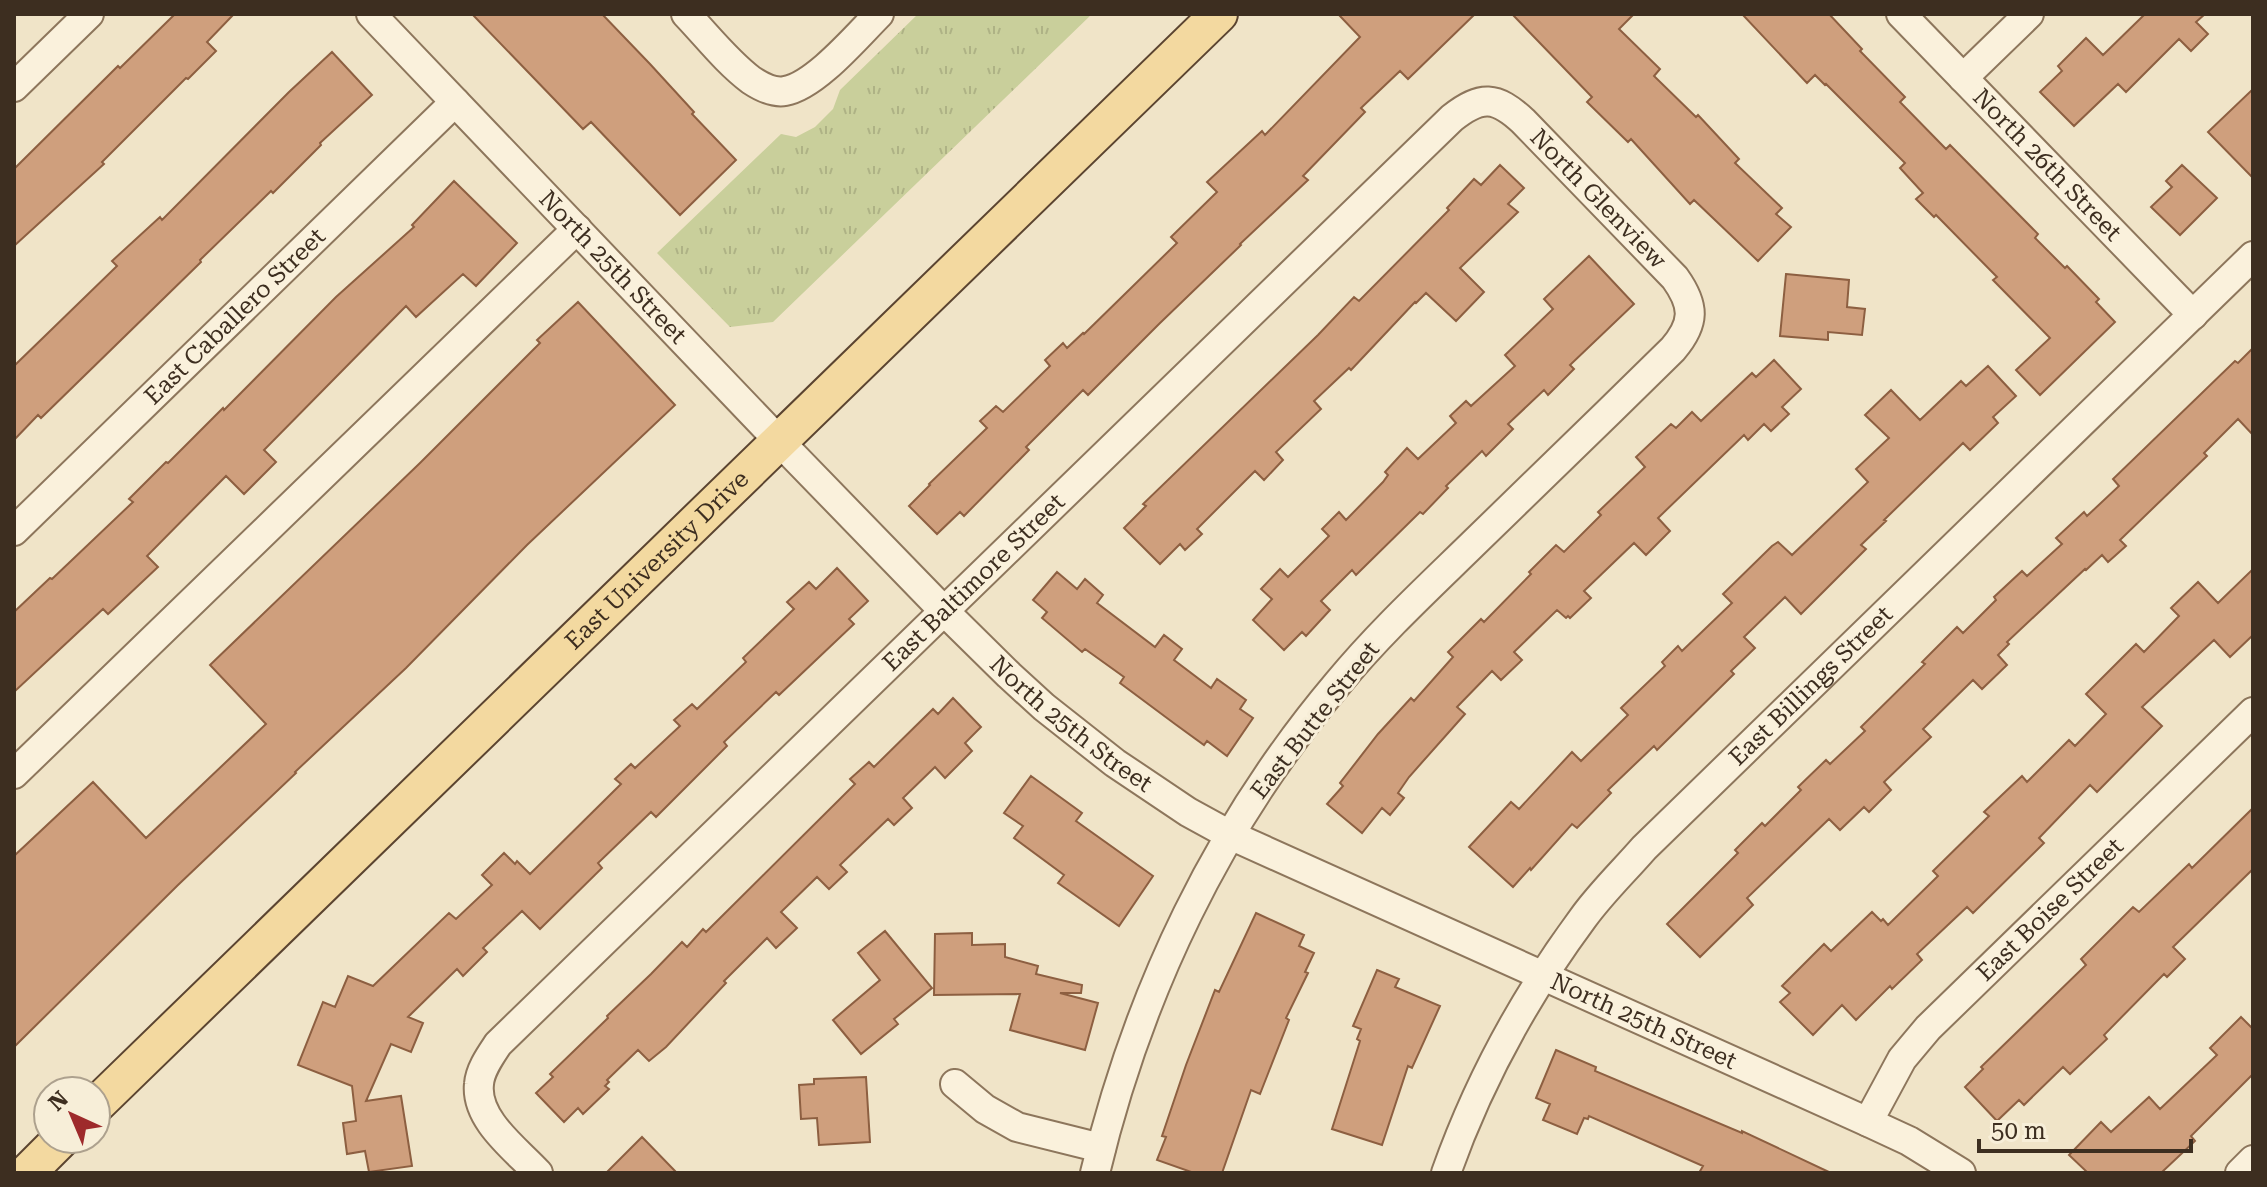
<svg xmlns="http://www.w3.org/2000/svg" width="2267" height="1187" font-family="'Roboto Serif',serif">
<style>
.park{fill:url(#park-tufts)}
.building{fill:#cf9f7d;stroke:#8d5f41;stroke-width:2}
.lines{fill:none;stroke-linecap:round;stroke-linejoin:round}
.minor-casing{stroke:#8d765c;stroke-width:32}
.major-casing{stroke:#5b4430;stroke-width:40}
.minor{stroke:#faf1dc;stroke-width:28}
.major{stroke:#f3d9a0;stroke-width:36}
.labels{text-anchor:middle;stroke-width:6;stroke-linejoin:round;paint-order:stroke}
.street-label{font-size:24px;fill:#3d2e20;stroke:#f7eed8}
</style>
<defs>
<pattern id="park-tufts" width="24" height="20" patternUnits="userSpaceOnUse" patternTransform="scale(2)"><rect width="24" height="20" fill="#c9cf9b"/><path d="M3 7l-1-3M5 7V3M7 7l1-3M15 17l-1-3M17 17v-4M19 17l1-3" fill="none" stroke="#aeb285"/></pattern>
</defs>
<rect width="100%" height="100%" fill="#f0e4c8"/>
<path class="park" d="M 918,14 L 1092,14 L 773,322 L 730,327 L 657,253 L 781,134 L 796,137 L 815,127 L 833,109 L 840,90 Z"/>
<path class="building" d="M 175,14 L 234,14 L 207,42 L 216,51 L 188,79 L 186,78 L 102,162 L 104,164 L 14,246 L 14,169 L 118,66 L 120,68 Z
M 472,14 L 602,14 L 650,64 L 694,112 L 692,114 L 736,160 L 680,215 L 591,122 L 583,129 Z
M 1338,14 L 1475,14 L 1408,79 L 1400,71 L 1361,108 L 1365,112 L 1303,176 L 1308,180 L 1240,244 L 1241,245 L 1159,324 L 1088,395 L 1083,390 L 1026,447 L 1029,450 L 964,516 L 960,512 L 937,534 L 909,506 L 930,485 L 929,484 L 987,428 L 980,421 L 996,406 L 1003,412 L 1050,366 L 1045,360 L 1063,343 L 1067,348 L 1083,333 L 1084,334 L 1177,243 L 1171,237 L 1217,192 L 1207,182 L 1262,131 L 1265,135 L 1360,37 Z
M 1512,14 L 1634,14 L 1619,29 L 1660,69 L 1654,76 L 1696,117 L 1698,115 L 1739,159 L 1735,163 L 1782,208 L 1776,214 L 1791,227 L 1758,261 L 1694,200 L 1690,204 L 1631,139 L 1628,142 L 1587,102 L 1592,97 Z
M 1742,14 L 1829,14 L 1862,49 L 1860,51 L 1905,97 L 1900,102 L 1946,149 L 1950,145 L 2038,234 L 2035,238 L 2065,268 L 2067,266 L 2099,299 L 2096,302 L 2115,322 L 2040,395 L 2016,370 L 2050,338 L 1993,280 L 1997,277 L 1936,215 L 1934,217 L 1916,199 L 1923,193 L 1900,168 L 1905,163 L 1826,84 L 1825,85 L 1815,75 L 1807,83 Z
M 2145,14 L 2205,14 L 2196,22 L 2208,34 L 2191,51 L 2179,39 L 2126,92 L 2118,84 L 2074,126 L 2040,92 L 2062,71 L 2058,66 L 2086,38 L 2103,55 Z
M 332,52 L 372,95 L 320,143 L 321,145 L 273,193 L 271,191 L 200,260 L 201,262 L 41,418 L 38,415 L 14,440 L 14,366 L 117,266 L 112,261 L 160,217 L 162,220 L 289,92 Z
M 2253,89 L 2253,178 L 2208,132 Z
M 1500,165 L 1524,188 L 1508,204 L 1518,212 L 1460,268 L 1484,292 L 1456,321 L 1426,293 L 1416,303 L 1415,302 L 1351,370 L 1349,368 L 1314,401 L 1321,409 L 1276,452 L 1283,460 L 1264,480 L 1255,471 L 1197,529 L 1202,534 L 1185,550 L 1180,544 L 1160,564 L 1124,528 L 1146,506 L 1143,504 L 1318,335 L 1354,297 L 1359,301 L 1449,210 L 1447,208 L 1474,179 L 1481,185 Z
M 2182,165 L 2217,198 L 2180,235 L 2151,207 L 2172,187 L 2166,181 Z
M 454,181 L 517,243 L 476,286 L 463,274 L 416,317 L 406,306 L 264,450 L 276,462 L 244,494 L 226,476 L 147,556 L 158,567 L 108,614 L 103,609 L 14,692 L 14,612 L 50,578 L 52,579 L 133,502 L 129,499 L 166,462 L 168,463 L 223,408 L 224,410 L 336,297 L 414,227 L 412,225 Z
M 1589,256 L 1634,304 L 1570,365 L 1574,369 L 1548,395 L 1544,390 L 1508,424 L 1513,429 L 1486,456 L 1482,451 L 1446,486 L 1448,488 L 1423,514 L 1420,512 L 1356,575 L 1352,570 L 1321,601 L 1330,610 L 1306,636 L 1302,632 L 1284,650 L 1253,620 L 1272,599 L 1261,589 L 1280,569 L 1288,577 L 1329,536 L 1322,529 L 1339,512 L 1346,520 L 1383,482 L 1388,475 L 1385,472 L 1407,448 L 1418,459 L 1456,423 L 1450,416 L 1466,401 L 1471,406 L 1515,366 L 1505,355 L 1553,309 L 1544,299 Z
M 1786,274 L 1849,280 L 1847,307 L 1865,309 L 1862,335 L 1828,332 L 1828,340 L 1780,336 Z
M 578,302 L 675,405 L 527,545 L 406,668 L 295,772 L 296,773 L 178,885 L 14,1047 L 14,856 L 93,782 L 146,838 L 266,724 L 210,665 L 420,463 L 540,343 L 537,340 Z
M 2253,348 L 2253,435 L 2238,419 L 2204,453 L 2207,456 L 2120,540 L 2126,546 L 2108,562 L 2102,555 L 2086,570 L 2085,569 L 2007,642 L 2009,644 L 1998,655 L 2007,665 L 1982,689 L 1973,680 L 1923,729 L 1931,737 L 1884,782 L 1891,790 L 1869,812 L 1864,807 L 1840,830 L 1829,819 L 1747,898 L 1753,905 L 1700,957 L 1667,924 L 1738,853 L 1735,850 L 1762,823 L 1765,826 L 1801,790 L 1798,787 L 1826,760 L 1830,764 L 1865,731 L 1861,727 L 1925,664 L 1922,662 L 1957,627 L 1963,633 L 1996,600 L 1994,597 L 2022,571 L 2027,576 L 2062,544 L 2056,538 L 2084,512 L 2087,516 L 2119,486 L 2113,479 L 2235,361 L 2238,363 Z
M 1774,360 L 1801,389 L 1782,407 L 1789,414 L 1771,431 L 1764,424 L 1748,440 L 1744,435 L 1658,518 L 1670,531 L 1646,555 L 1634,543 L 1584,591 L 1591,598 L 1570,618 L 1568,616 L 1566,618 L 1557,610 L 1514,652 L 1522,660 L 1501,680 L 1492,671 L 1457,707 L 1465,714 L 1409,777 L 1398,793 L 1404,798 L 1390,815 L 1382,808 L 1362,833 L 1327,804 L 1343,786 L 1340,783 L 1378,734 L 1411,698 L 1414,701 L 1453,657 L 1448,652 L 1481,619 L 1484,622 L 1531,574 L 1529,572 L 1556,545 L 1564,552 L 1601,515 L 1598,512 L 1645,467 L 1636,457 L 1671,424 L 1676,428 L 1692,412 L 1701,421 L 1752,373 L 1756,377 Z
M 1988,366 L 2016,396 L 1993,417 L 1998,423 L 1970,450 L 1963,443 L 1884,520 L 1886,521 L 1861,545 L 1866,549 L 1801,614 L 1785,597 L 1744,637 L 1755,648 L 1731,671 L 1734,674 L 1657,750 L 1654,746 L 1608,790 L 1611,793 L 1577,828 L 1572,824 L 1531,870 L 1530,868 L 1513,887 L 1469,847 L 1511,802 L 1519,809 L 1572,752 L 1581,761 L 1628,715 L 1621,708 L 1665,666 L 1662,662 L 1678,646 L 1682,651 L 1732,603 L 1723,594 L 1772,546 L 1778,542 L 1792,555 L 1868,482 L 1856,469 L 1889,438 L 1865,415 L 1891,390 L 1920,420 L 1961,381 L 1966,386 Z
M 837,568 L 868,601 L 849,619 L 854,624 L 779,695 L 776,692 L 724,742 L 727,746 L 656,817 L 651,812 L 598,863 L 602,868 L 540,929 L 522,911 L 483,948 L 487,952 L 463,976 L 457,969 L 408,1017 L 423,1023 L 411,1052 L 391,1044 L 366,1101 L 401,1096 L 412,1166 L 369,1172 L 365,1151 L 347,1154 L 343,1123 L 356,1121 L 352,1086 L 298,1065 L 323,1002 L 335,1007 L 348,976 L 373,986 L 449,913 L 456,919 L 492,885 L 482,875 L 504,853 L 515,864 L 517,861 L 530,874 L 621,784 L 615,779 L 631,764 L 635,768 L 680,726 L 674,720 L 692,704 L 697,709 L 746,662 L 743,658 L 794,609 L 787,602 L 809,582 L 816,589 Z
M 2253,569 L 2253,635 L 2230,657 L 2214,640 L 2142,707 L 2162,726 L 2097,792 L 2090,785 L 2039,838 L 2044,843 L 1973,913 L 1967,907 L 1917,954 L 1922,960 L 1892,989 L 1890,986 L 1856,1020 L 1842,1005 L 1813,1035 L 1780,1002 L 1790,993 L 1782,986 L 1824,944 L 1831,951 L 1872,912 L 1881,921 L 1883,919 L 1888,925 L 1938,876 L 1933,871 L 1989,816 L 1984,812 L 2022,776 L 2027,782 L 2069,740 L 2075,746 L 2106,714 L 2086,694 L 2136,644 L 2144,652 L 2179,616 L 2171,608 L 2198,582 L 2218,603 Z
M 1057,572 L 1077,589 L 1085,579 L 1103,595 L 1097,603 L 1155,647 L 1164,635 L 1182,649 L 1174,660 L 1211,688 L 1217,679 L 1246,700 L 1240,709 L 1253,718 L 1227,756 L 1207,741 L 1204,745 L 1175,724 L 1120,683 L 1124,677 L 1085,649 L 1082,652 L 1042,618 L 1047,612 L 1033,600 Z
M 953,698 L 981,727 L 965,743 L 972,751 L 945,778 L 935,767 L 903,798 L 912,808 L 894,825 L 888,819 L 840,865 L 847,872 L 829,889 L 817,877 L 781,912 L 797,928 L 776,948 L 767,938 L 724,981 L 726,983 L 666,1047 L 649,1061 L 638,1050 L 607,1080 L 609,1082 L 605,1086 L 609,1089 L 583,1114 L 578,1108 L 564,1122 L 536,1093 L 553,1077 L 550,1074 L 608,1018 L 607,1016 L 651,974 L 682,942 L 687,947 L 703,929 L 706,932 L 855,784 L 850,779 L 869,762 L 874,767 L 933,709 L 938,714 Z
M 1031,776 L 1082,813 L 1076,821 L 1153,876 L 1119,926 L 1058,883 L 1064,875 L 1014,838 L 1023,826 L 1004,813 Z
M 2253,808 L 2253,869 L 2173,947 L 2185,959 L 2167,977 L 2164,974 L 2104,1035 L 2107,1039 L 2070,1074 L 2063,1067 L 2024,1105 L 2019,1100 L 1997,1121 L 1965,1087 L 1983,1069 L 1981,1067 L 2086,965 L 2081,959 L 2133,907 L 2139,912 L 2189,864 L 2192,868 Z
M 1256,913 L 1304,935 L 1299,946 L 1314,953 L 1305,972 L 1308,973 L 1286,1018 L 1289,1020 L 1260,1094 L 1251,1090 L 1222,1173 L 1194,1173 L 1157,1160 L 1166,1137 L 1162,1136 L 1186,1065 L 1215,990 L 1219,992 Z
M 885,931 L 932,988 L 894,1019 L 898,1024 L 861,1054 L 833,1020 L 880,980 L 858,953 Z
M 972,933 L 972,945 L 1005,944 L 1005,957 L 1038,966 L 1036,974 L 1082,985 L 1081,993 L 1060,993 L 1098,1003 L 1085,1050 L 1010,1030 L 1020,994 L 934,995 L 935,934 Z
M 1377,970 L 1399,979 L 1395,987 L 1440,1006 L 1412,1068 L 1408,1066 L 1382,1145 L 1332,1129 L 1360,1041 L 1357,1039 L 1361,1029 L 1353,1026 Z
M 2241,1017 L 2253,1029 L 2253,1074 L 2191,1136 L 2195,1141 L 2161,1173 L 2088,1173 L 2069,1155 L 2101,1122 L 2111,1132 L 2149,1097 L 2160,1109 L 2217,1055 L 2210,1048 Z
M 1556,1050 L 1596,1067 L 1595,1071 L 1742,1133 L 1742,1131 L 1831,1173 L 1699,1173 L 1703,1166 L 1589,1116 L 1588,1119 L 1584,1118 L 1577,1134 L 1543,1120 L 1550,1104 L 1536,1098 Z
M 866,1077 L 870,1142 L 819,1145 L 817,1118 L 801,1119 L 799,1085 L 814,1084 L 814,1079 Z
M 642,1137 L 677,1173 L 606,1173 Z"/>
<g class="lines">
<defs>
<g id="minor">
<path id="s1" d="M 371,14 L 779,441 L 944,611 L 1009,675 L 1044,707 L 1115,763 L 1188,812 L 1230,835 L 1868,1122 L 1909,1141 L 1961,1173"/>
<path d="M 686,14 C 707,36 727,62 751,80 C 760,86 774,93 785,91 C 815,86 857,36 879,14"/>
<path id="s2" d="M 1901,14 L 2193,315"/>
<path d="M 1963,78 L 2029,14"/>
<path d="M 14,87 L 89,14"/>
<path id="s3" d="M 14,531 L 455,102"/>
<path d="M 14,774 L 577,229"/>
<path d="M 955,1084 L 985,1109 L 1017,1127 L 1101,1148"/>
<path id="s4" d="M 1868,1122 L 1902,1059 L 1928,1028 L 2253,712"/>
<path id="s5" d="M 538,1173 C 517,1150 475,1120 479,1084 C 480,1070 490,1056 498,1044 L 1452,118 C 1481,95 1496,96 1523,121 L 1675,278 C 1695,306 1695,323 1673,349 C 1608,413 1543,476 1477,540 C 1430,586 1380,632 1338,683 C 1218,825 1138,993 1095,1173"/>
<path id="s6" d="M 1446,1173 C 1478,1083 1526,995 1583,918 C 1601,893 1624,871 1644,848 L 2253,256"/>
<path d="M 2240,1173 L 2253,1160"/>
</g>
<g id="major">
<path id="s7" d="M 96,1105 L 1219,14"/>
<path d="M 27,1173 L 61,1139"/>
</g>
</defs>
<use href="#minor" class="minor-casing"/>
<use href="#major" class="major-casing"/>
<use href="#minor" class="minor"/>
<use href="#major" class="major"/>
</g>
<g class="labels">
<g class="street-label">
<text dy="8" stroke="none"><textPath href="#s2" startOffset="210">North 26th Street</textPath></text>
<text dy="8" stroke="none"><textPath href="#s5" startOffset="1674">North Glenview</textPath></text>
<text dy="8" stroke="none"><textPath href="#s1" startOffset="350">North 25th Street</textPath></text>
<text dy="8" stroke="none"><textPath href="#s3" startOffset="308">East Caballero Street</textPath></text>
<text dy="8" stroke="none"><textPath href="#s7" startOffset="782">East University Drive</textPath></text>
<text dy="8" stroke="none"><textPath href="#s5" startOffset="818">East Baltimore Street</textPath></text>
<text dy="8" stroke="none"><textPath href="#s6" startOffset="616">East Billings Street</textPath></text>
<text transform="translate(1315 720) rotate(-52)" y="8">East Butte Street</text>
<text dy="8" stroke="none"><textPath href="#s1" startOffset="998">North 25th Street</textPath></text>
<text dy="8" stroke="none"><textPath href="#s4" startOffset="282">East Boise Street</textPath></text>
<text dy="8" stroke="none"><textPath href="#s1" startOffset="1646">North 25th Street</textPath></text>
</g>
</g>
<rect width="2267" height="1187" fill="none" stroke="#3d2e20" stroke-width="32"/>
<g transform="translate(72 1115) rotate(316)"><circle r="38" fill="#f7eed8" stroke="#ada18e" stroke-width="2"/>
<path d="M0-6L14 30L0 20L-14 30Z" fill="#9e2a2b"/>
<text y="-12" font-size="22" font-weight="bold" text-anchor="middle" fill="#3d2e20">N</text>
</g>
<path d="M1979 1139v12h212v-12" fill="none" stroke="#3d2e20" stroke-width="4"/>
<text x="1991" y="1139" font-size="24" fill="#3d2e20" stroke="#f7eed8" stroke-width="6" paint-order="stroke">50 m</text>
</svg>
